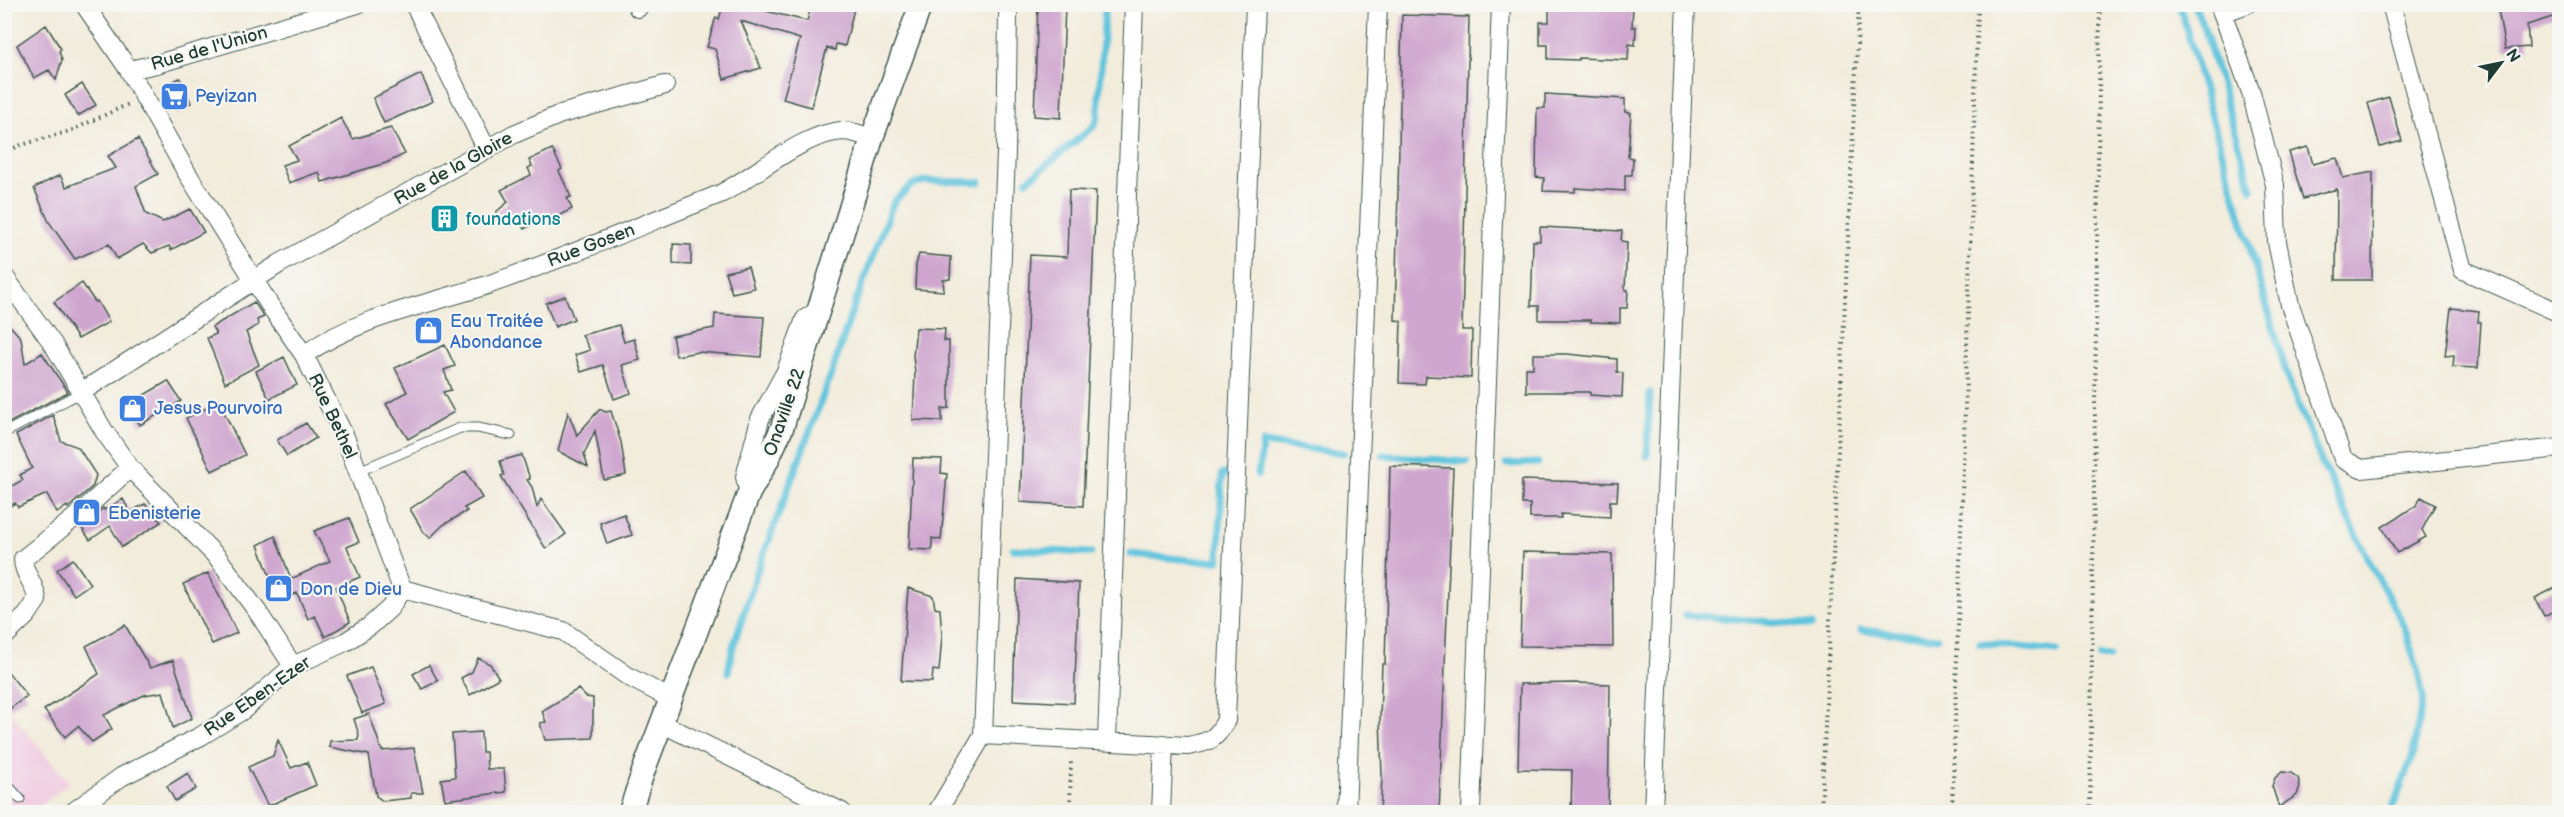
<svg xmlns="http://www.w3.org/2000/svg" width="2564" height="817" font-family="'Balsamiq Sans',sans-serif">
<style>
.built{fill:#f1d0e3}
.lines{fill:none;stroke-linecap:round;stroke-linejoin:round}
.stream{stroke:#60c4dd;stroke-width:7}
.building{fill:#cfa6cf}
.service-casing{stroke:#3f574d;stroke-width:11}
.minor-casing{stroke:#3f574d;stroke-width:20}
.tertiary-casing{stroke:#3f574d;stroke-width:25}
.path{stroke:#3f574d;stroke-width:4;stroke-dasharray:1.5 4.5;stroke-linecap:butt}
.service{stroke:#fff;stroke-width:9}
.minor{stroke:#fff;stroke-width:18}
.tertiary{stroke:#fff;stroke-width:22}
.labels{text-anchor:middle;stroke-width:4.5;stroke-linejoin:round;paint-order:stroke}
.street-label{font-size:18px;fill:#1f3d34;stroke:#f6f6f2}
.shop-label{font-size:18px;fill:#366cbe;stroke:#f6f6f2;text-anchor:start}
.culture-label{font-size:18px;fill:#0d838f;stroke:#f6f6f2;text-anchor:start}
</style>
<rect width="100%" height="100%" fill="#f6f6f2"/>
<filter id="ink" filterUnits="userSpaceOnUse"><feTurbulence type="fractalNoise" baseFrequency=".0167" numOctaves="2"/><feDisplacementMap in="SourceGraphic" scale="12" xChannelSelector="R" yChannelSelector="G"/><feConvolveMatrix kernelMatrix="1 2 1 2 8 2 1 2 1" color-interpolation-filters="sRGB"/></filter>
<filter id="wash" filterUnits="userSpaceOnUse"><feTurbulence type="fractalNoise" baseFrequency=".008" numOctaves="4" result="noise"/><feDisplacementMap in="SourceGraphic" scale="24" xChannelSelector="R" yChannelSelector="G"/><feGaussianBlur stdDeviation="1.35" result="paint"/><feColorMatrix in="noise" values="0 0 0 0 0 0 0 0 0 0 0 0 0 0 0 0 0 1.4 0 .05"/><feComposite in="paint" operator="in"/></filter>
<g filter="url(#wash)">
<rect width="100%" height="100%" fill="#f2ecdb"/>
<path class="built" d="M 4,705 L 69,783 L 32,812 L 5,812 Z"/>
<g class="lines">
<path class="stream" d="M 2179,4 L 2289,382 L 2322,463 L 2368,559 L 2404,626 L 2417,668 L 2423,697 L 2412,758 L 2391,812
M 2194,4 L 2205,31 L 2252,189
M 1027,181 L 1094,126 L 1098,116 L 1105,4
M 1383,455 L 1467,462
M 1647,456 L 1650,393
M 1506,464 L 1538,463
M 1258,475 L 1263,443 L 1344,453
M 1013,549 L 1091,553
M 1131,554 L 1201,561 L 1219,560 L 1222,474 L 1226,474
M 1685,615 L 1812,625
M 1861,630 L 1937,638
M 1980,643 L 2057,651
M 2100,656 L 2109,657
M 728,672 L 733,647 L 757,572 L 833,369 L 851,314 L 894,201 L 912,185 L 925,181 L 980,182"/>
</g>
<g id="blocks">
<path class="building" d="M 727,4 L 736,4 L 807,21 L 812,4 L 838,4 L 854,9 L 845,46 L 836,44 L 835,50 L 827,48 L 811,107 L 783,99 L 800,39 L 741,21 L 761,68 L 724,79 L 715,49 L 707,47 L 716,17 L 719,19 L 723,6 Z
M 1038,4 L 1065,4 L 1061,118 L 1034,116 Z
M 1549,4 L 1633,4 L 1632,27 L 1636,27 L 1635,45 L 1629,44 L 1628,60 L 1579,58 L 1579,60 L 1548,59 L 1548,45 L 1540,45 L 1540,22 L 1549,22 Z
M 2497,4 L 2559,4 L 2559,15 L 2527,25 L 2529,47 L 2505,49 Z
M 1402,15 L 1469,17 L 1462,330 L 1472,330 L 1471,378 L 1426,376 L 1425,384 L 1399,383 L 1401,321 L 1395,320 Z
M 46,25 L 61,49 L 59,51 L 62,60 L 56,80 L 49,70 L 34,78 L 17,45 Z
M 421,74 L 433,101 L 384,123 L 373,98 Z
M 180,78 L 191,103 L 176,110 L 165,85 Z
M 82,84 L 96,105 L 78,116 L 65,95 Z
M 1545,94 L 1625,99 L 1625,112 L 1631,113 L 1628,157 L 1633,158 L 1632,175 L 1625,175 L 1625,191 L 1575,188 L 1575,192 L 1543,191 L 1544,178 L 1536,177 L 1537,108 L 1545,108 Z
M 2389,97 L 2402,141 L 2380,147 L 2368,103 Z
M 341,118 L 353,139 L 391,128 L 405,154 L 386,163 L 322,182 L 319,172 L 289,183 L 282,165 L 297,160 L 289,146 Z
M 138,139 L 158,174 L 136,186 L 146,214 L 163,222 L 190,209 L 204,232 L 171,250 L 169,246 L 152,253 L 143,244 L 117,259 L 109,244 L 75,259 L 49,222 L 34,188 L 60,175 L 66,187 L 116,168 L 108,156 Z
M 2308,147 L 2313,164 L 2337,158 L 2343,178 L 2373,172 L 2372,280 L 2336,280 L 2337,189 L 2303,199 L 2289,152 Z
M 552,149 L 562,169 L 559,171 L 571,197 L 567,198 L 572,209 L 552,219 L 550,215 L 524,229 L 519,221 L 507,225 L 496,212 L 508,202 L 501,190 L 531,175 L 528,168 L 532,166 L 529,160 Z
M 1069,190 L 1096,191 L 1083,506 L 1020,502 L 1030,255 L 1067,257 Z
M 1540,227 L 1622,231 L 1621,241 L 1627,242 L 1625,290 L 1628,290 L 1627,308 L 1620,308 L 1620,323 L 1591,322 L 1591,320 L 1539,320 L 1539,306 L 1531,306 L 1532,282 L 1533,241 L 1540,241 Z
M 673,244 L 691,245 L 691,265 L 673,264 Z
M 919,254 L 951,257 L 950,279 L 943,280 L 944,291 L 915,289 L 916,265 Z
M 748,267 L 754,288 L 732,293 L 725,272 Z
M 82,283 L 95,302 L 97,301 L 109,322 L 78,339 L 54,302 Z
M 565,296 L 574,319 L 555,327 L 546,303 Z
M 254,302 L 264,317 L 257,320 L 258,325 L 246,332 L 259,365 L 225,383 L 207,338 L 216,334 L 212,327 Z
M 2451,308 L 2479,311 L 2478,322 L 2481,322 L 2478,368 L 2453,367 L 2454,355 L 2445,356 Z
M 715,314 L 764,317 L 761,357 L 698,352 L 676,356 L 672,336 L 714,328 Z
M 4,319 L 21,338 L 25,364 L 42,353 L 68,392 L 9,423 L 4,415 Z
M 619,325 L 624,342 L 634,339 L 640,360 L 622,365 L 631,393 L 614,399 L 603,365 L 581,372 L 575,355 L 590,350 L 582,335 Z
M 916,328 L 945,329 L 944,341 L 949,341 L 949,408 L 942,409 L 942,421 L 913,420 L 915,373 L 913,356 Z
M 445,345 L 455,366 L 444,370 L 451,390 L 443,392 L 454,412 L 408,439 L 386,404 L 407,392 L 395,368 Z
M 1533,354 L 1567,354 L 1617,359 L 1617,372 L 1623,373 L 1622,397 L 1590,395 L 1590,392 L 1526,392 L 1526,368 L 1533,368 Z
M 284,357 L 297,385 L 269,399 L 256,371 Z
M 168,381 L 181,401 L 140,425 L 127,405 Z
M 219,402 L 245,455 L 212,471 L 186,418 Z
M 600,409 L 605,412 L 611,411 L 621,442 L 626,475 L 604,480 L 595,431 L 584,454 L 588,467 L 558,451 L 568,412 L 577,435 Z
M 53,415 L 61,441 L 78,447 L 96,475 L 93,486 L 68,508 L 67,506 L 57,513 L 47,494 L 18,507 L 15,503 L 10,506 L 4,496 L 4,490 L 23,480 L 20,475 L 32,468 L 16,435 Z
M 306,423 L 316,438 L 287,456 L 277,440 Z
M 522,455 L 530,479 L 527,480 L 532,487 L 537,507 L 541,499 L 566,534 L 546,549 L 501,476 L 504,475 L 500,461 Z
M 913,458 L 942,459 L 941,473 L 947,474 L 941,540 L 932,538 L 932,550 L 909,549 Z
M 1390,466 L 1453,468 L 1439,813 L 1380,813 L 1382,777 L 1380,718 L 1382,664 L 1385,664 Z
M 466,471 L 482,498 L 464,508 L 467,511 L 443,525 L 430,538 L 423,531 L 410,509 Z
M 1522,480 L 1618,483 L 1617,501 L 1610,501 L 1610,517 L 1561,514 L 1561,518 L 1530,518 L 1530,504 L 1522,504 Z
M 2421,497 L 2435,505 L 2422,530 L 2426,537 L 2397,553 L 2382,527 L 2417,505 Z
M 123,499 L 130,512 L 145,504 L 161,522 L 122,547 L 110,526 L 90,540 L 81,527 L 103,508 L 104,510 Z
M 624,514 L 632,535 L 607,544 L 600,523 Z
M 349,518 L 359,542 L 347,547 L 360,577 L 336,587 L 350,622 L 325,637 L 315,616 L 308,619 L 297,593 L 279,601 L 258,545 L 275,536 L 291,579 L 330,561 L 314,531 Z
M 1523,552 L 1612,554 L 1613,647 L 1520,646 Z
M 73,559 L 90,584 L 74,595 L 57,570 Z
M 208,573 L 237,633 L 212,644 L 183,584 Z
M 1017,579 L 1079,583 L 1074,703 L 1013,700 Z
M 2559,586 L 2559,608 L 2544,616 L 2535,598 Z
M 908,588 L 933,596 L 935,608 L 940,609 L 942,636 L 939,671 L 933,670 L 932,682 L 901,681 Z
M 125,625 L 150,668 L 173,660 L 192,718 L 173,728 L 163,692 L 144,695 L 104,715 L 112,729 L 92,742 L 78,726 L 65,737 L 44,710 L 99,674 L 86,646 Z
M 478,658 L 490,664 L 499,678 L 470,695 L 461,678 L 472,672 Z
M 429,665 L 438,681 L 422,689 L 413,674 Z
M 4,667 L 27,696 L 4,713 Z
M 371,667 L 386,704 L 362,713 L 347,676 Z
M 1573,683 L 1610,684 L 1608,813 L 1571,813 L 1572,770 L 1518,769 L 1520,684 Z
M 578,689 L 586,697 L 593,698 L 593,738 L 545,740 L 540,723 L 546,722 L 542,711 Z
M 369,714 L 382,751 L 414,748 L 423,793 L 411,793 L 411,798 L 383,801 L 376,796 L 369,755 L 329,747 L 330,741 L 358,740 L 359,735 L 354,719 Z
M 481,732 L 482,752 L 486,752 L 487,769 L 504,769 L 506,792 L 445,800 L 441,779 L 455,777 L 452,734 Z
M 278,740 L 291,768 L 307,762 L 316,785 L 268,806 L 248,767 L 273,756 Z
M 2282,772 L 2291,773 L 2298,778 L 2300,786 L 2297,795 L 2279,807 L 2272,786 L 2275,778 Z
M 188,773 L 196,789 L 175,801 L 167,786 Z"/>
</g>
</g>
<g filter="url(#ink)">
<use href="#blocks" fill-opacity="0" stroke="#3f574d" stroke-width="1.5"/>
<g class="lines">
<defs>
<path id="service" d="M 4,433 L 80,393
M 359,471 L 460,428 L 478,428 L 511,435
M 4,781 L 20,799"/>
<path id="minor" d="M 84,4 L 129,70 L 187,173 L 269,304 L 304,355 L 345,437 L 402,589 L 563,631 L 629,677 L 671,699
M 414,4 L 487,150
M 2219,4 L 2251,92 L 2275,185 L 2277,242 L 2290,305 L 2343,459 L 2361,469 L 2560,448
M 2391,4 L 2463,270 L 2560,313
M 638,8 L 640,4
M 2222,13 L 2247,4
M 129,70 L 157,64 L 358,4
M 4,276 L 53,344 L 104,431 L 130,468 L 218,558 L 257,611 L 293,666
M 304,355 C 358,316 428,305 490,284 C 568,257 644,224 720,194 C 756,176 804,132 844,131 C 853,131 863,136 872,138
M 80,393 L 279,264 L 514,134 L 561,114 L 665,85
M 749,493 L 745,477 L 760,419 L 786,371 L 805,319 L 817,311
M 4,637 L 27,615 L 37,600 C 36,584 23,574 23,559 L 78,515 L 130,468
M 663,724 L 842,812
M 983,735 L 1188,746 C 1209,742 1216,740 1226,720 L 1255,4
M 1107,740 L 1134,4
M 73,812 L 121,777 L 201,736 L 243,710 L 293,666 L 345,642 L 370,626 L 390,608 L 402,589
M 937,812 L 983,735 L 1006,152 L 1008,15
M 1161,812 L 1164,744
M 1346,812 L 1378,4
M 1471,812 L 1501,4
M 1653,812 L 1686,4"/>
<path id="tertiary" d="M 630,812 L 643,772 L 749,493 L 767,461 L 782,428 L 872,138 L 921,4"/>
</defs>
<use href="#service" class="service-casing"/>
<use href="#minor" class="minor-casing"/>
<use href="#tertiary" class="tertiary-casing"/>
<path class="path" d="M 4,154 L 18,146 L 70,131 L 129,104
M 1070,812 L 1071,758
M 1821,812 L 1859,4
M 1952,812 L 1978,4
M 2090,812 L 2100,4"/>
<use href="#service" class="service"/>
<use href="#minor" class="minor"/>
<use href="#tertiary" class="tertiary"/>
</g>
</g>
<defs>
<symbol id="supermarket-square" viewBox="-11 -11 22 22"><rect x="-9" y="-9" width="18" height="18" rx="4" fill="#3f7fe0" stroke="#f6f6f2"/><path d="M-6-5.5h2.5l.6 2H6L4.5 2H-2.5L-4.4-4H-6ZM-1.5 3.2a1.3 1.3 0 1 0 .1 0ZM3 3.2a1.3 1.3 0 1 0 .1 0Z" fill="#fff"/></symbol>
<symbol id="building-square" viewBox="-11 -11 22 22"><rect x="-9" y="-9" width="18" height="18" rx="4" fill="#0f9aa8" stroke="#f6f6f2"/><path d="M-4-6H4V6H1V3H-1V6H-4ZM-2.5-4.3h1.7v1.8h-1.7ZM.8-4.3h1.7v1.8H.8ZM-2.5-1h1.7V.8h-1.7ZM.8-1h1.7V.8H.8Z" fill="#fff"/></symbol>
<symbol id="shop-square" viewBox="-11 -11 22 22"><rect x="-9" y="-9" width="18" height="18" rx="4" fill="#3f7fe0" stroke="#f6f6f2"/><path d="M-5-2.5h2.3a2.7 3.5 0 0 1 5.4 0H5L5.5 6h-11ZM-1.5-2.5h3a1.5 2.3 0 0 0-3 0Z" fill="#fff"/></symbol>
</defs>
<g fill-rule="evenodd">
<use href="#supermarket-square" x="158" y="80" width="33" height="33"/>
<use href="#building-square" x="428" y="202" width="33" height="33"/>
<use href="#shop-square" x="412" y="314" width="33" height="33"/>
<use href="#shop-square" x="116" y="392" width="33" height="33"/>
<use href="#shop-square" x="70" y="496" width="33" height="33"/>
<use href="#shop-square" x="262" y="572" width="33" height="33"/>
</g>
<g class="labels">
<g class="street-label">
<text transform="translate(209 48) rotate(-16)" y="6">Rue de l'Union</text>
<text transform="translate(453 168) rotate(-29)" y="6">Rue de la Gloire</text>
<text transform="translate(591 245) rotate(-21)" y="6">Rue Gosen</text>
<text transform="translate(784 412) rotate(-71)" y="6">Onaville 22</text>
<text transform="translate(333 416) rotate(65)" y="6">Rue Bethel</text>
<text transform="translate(257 696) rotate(-35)" y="6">Rue Eben-Ezer</text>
</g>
<g class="shop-label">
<text x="195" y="102">Peyizan</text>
<text x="450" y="327">Eau Traitée<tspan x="450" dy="21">Abondance</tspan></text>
<text x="154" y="414">Jesus Pourvoira</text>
<text x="108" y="519">Ebenisterie</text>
<text x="300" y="595">Don de Dieu</text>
</g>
<g class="culture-label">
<text x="466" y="225">foundations</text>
</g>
</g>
<rect width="2564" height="817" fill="none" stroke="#f6f6f2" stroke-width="24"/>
<g transform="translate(2501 63) rotate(58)" stroke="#f6f6f2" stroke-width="4.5" paint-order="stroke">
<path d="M0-4.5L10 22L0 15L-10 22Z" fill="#1f3d34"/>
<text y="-9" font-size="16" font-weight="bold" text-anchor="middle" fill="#1f3d34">N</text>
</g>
</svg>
